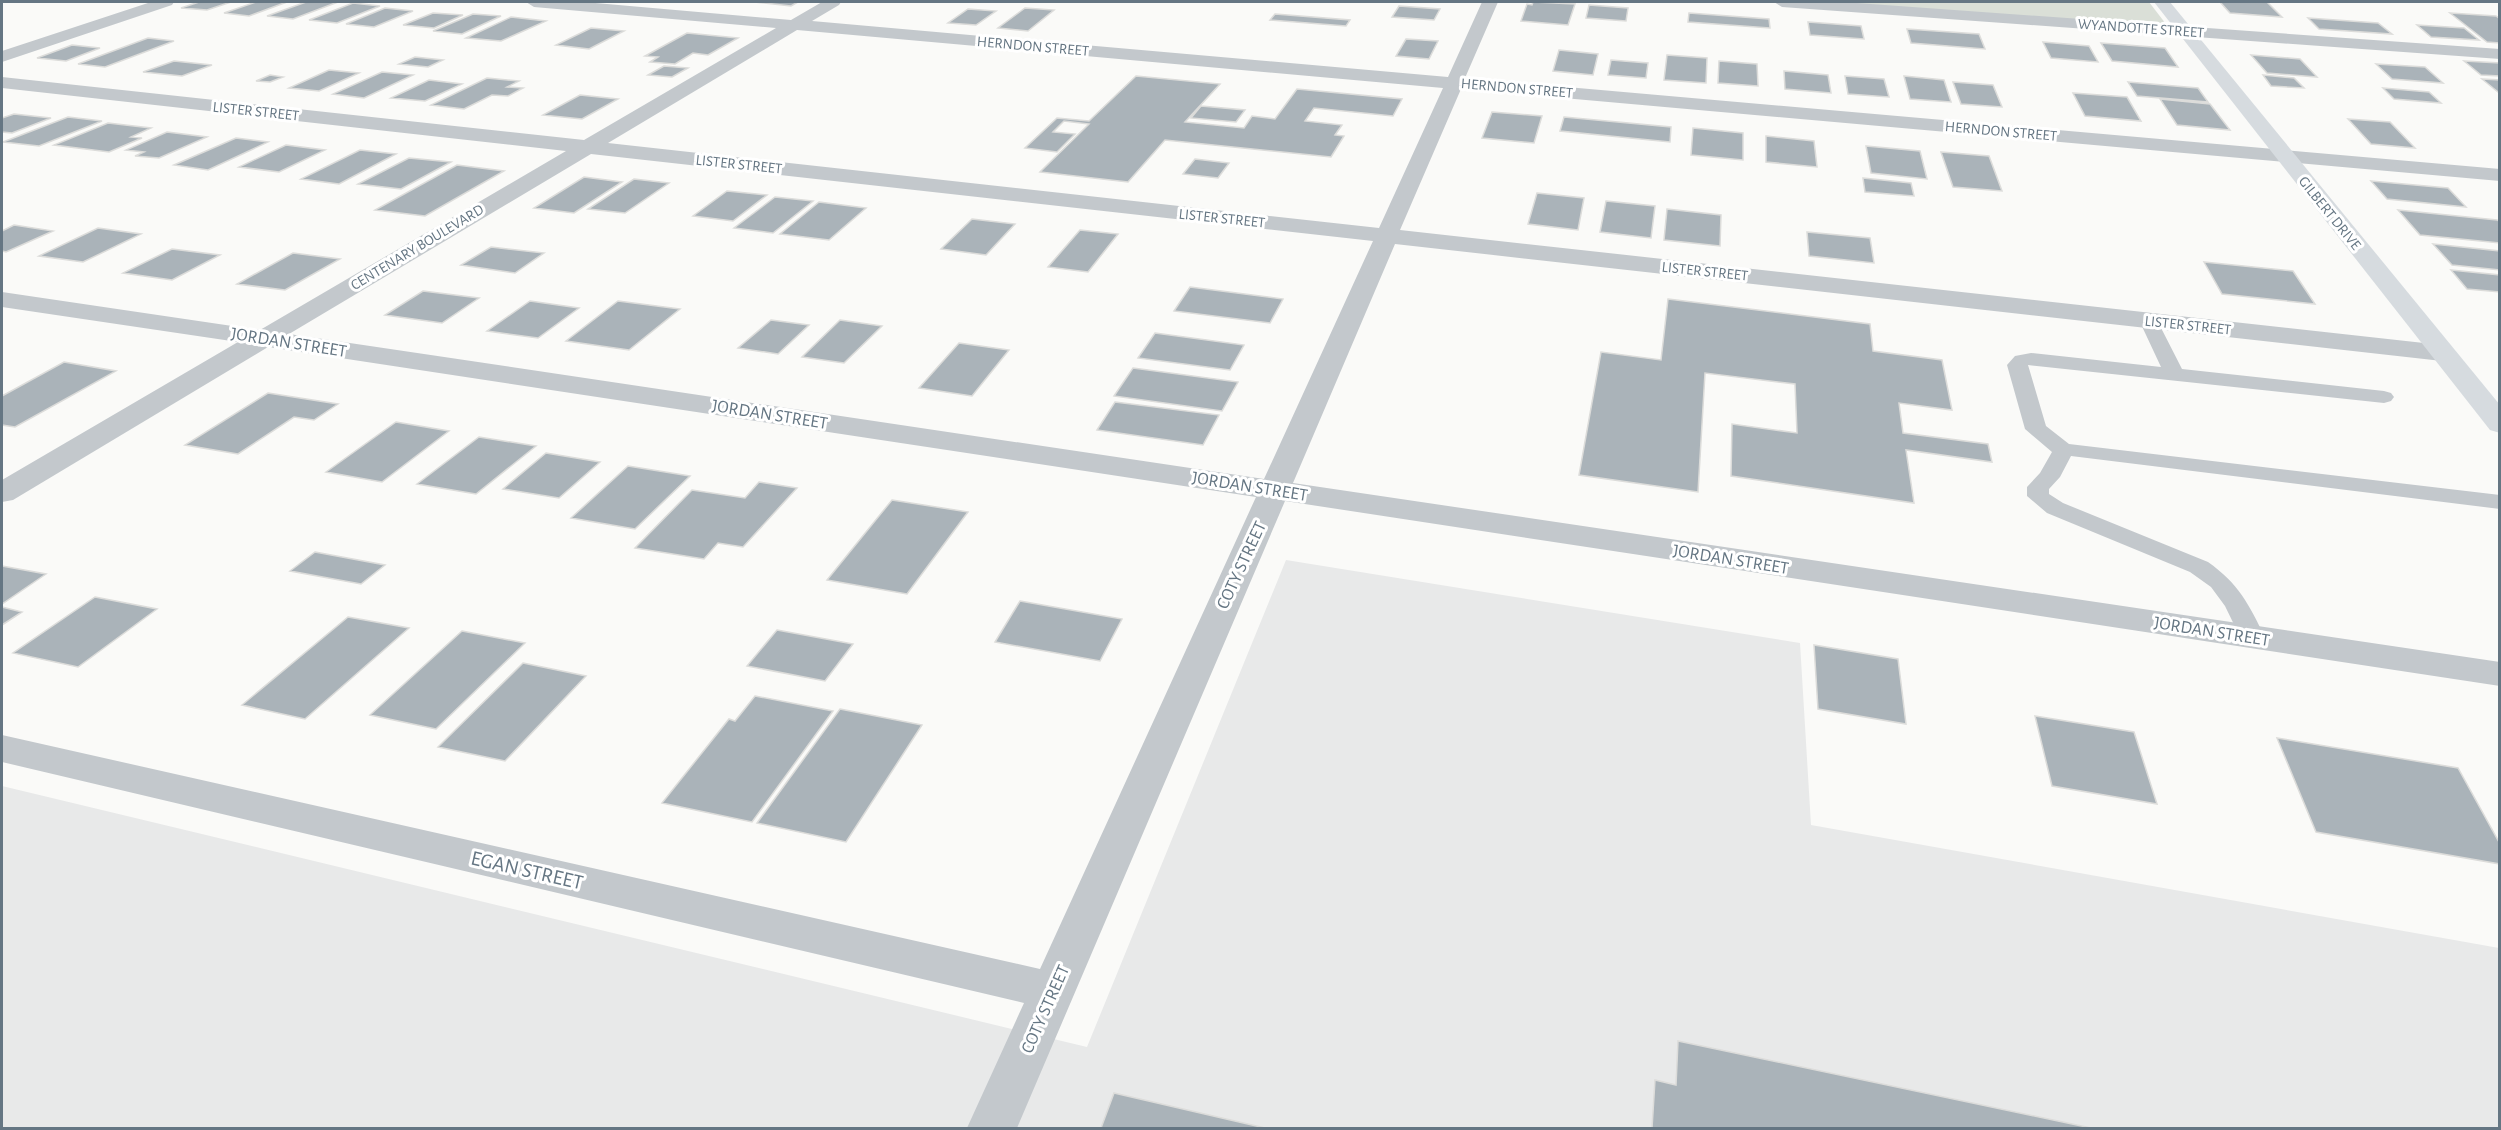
<svg xmlns="http://www.w3.org/2000/svg" width="2501" height="1130" font-family="'Alegreya Sans',sans-serif">
<style>
.built{fill:#e8e9e9}
.green{fill:#dadfd7}
.building{fill:#aab3b9;stroke:#dcdcda;stroke-width:1.5}
.lines{fill:none;stroke-linecap:round;stroke-linejoin:round}
.lane{fill:#c3c8cc;fill-rule:evenodd}
.street{fill:#c3c8cc;fill-rule:evenodd}
.secondary{fill:#d6dbdf;fill-rule:evenodd}
.labels{text-anchor:middle;stroke-width:6;stroke-linejoin:round;paint-order:stroke}
.far-street-label{font-size:15px;fill:#657683;stroke:#fff}
.street-label{font-size:18px;fill:#657683;stroke:#fff}
.near-street-label{font-size:21px;fill:#657683;stroke:#fff}
</style>
<rect width="100%" height="100%" fill="#fafaf8"/>
<path class="built" d="M 1286,560 L 1800,643 L 1811,825 L 2499,948 L 2499,1128 L 2,1128 L 2,786 L 1087,1047 Z"/>
<path class="green" d="M 1806,2 L 2149,2 L 2169,28 Z"/>
<path class="building" d="M 199,2 L 231,2 L 207,10 L 181,8 Z
M 256,2 L 287,2 L 249,16 L 224,13 Z
M 306,2 L 338,2 L 293,19 L 267,16 Z
M 754,2 L 798,2 L 791,6 Z
M 1533,2 L 1575,4 L 1568,25 L 1521,21 L 1527,4 L 1532,5 Z
M 2220,2 L 2267,2 L 2282,17 L 2230,13 Z
M 353,3 L 380,6 L 337,23 L 309,20 Z
M 1589,5 L 1628,8 L 1626,21 L 1586,18 Z
M 1399,6 L 1440,9 L 1434,20 L 1392,17 Z
M 385,8 L 413,11 L 374,27 L 346,24 Z
M 1025,8 L 1054,10 L 1028,31 L 998,28 Z
M 968,9 L 996,11 L 976,25 L 948,23 Z
M 433,13 L 463,15 L 434,28 L 403,25 Z
M 1689,13 L 1769,19 L 1770,28 L 1688,22 Z
M 2450,13 L 2496,16 L 2500,19 L 2500,43 L 2487,42 Z
M 473,14 L 501,16 L 462,34 L 433,31 Z
M 1275,14 L 1350,20 L 1346,26 L 1270,20 Z
M 511,17 L 546,21 L 501,41 L 466,38 Z
M 2308,18 L 2378,23 L 2392,34 L 2319,29 Z
M 1808,22 L 1861,26 L 1864,39 L 1810,35 Z
M 2417,25 L 2464,28 L 2479,40 L 2431,37 Z
M 591,28 L 624,31 L 589,49 L 556,45 Z
M 1907,29 L 1979,34 L 1985,49 L 1911,43 Z
M 687,33 L 738,38 L 708,55 L 693,53 L 675,64 L 650,62 L 658,57 L 645,56 Z
M 148,38 L 174,41 L 105,67 L 78,64 Z
M 1406,39 L 1438,41 L 1429,59 L 1396,56 Z
M 2043,42 L 2089,46 L 2098,62 L 2051,58 Z
M 2101,43 L 2165,48 L 2178,67 L 2112,61 Z
M 72,45 L 100,48 L 66,61 L 37,58 Z
M 1559,50 L 1598,54 L 1593,75 L 1553,71 Z
M 1667,55 L 1707,58 L 1706,83 L 1664,80 Z
M 2251,55 L 2300,59 L 2317,77 L 2267,73 Z
M 415,57 L 443,60 L 428,67 L 399,64 Z
M 1611,60 L 1648,63 L 1646,78 L 1608,75 Z
M 174,61 L 212,65 L 182,76 L 143,72 Z
M 1719,61 L 1757,64 L 1758,86 L 1718,83 Z
M 2464,61 L 2500,63 L 2500,76 L 2481,75 Z
M 2376,64 L 2425,67 L 2443,83 L 2392,79 Z
M 664,66 L 688,68 L 672,77 L 648,75 Z
M 329,70 L 359,73 L 319,91 L 289,88 Z
M 1784,71 L 1828,75 L 1831,93 L 1785,89 Z
M 382,72 L 413,75 L 364,98 L 333,94 Z
M 270,75 L 283,77 L 270,82 L 256,81 Z
M 2263,75 L 2294,78 L 2304,88 L 2271,86 Z
M 1136,76 L 1220,84 L 1185,122 L 1244,128 L 1252,116 L 1275,119 L 1297,89 L 1402,99 L 1393,116 L 1314,108 L 1305,121 L 1342,125 L 1335,135 L 1344,136 L 1331,157 L 1165,140 L 1128,182 L 1040,172 L 1089,124 L 1064,121 L 1053,132 L 1075,134 L 1057,152 L 1025,148 L 1057,118 L 1089,121 Z
M 1845,76 L 1884,79 L 1889,97 L 1848,94 Z
M 1904,76 L 1944,80 L 1951,102 L 1910,99 Z
M 487,78 L 519,81 L 507,87 L 523,88 L 508,96 L 492,95 L 464,109 L 431,105 Z
M 2482,79 L 2500,80 L 2500,92 L 2498,92 Z
M 429,80 L 462,84 L 425,101 L 391,98 Z
M 1953,82 L 1993,85 L 2002,107 L 1961,104 Z
M 2128,82 L 2198,88 L 2208,102 L 2137,96 Z
M 2383,88 L 2429,92 L 2441,103 L 2394,99 Z
M 2073,93 L 2127,97 L 2141,121 L 2085,116 Z
M 580,95 L 618,99 L 582,119 L 543,115 Z
M 2160,99 L 2210,104 L 2230,130 L 2177,125 Z
M 1201,106 L 1245,110 L 1236,122 L 1191,118 Z
M 1492,112 L 1542,116 L 1534,143 L 1482,138 Z
M 14,114 L 51,118 L 12,133 L 2,132 L 2,118 Z
M 68,117 L 102,121 L 39,146 L 3,142 Z
M 1564,117 L 1671,127 L 1670,142 L 1560,131 Z
M 2348,119 L 2390,122 L 2415,148 L 2371,144 Z
M 108,123 L 151,128 L 131,137 L 142,138 L 109,152 L 54,145 Z
M 1693,128 L 1743,133 L 1743,160 L 1691,155 Z
M 167,132 L 207,137 L 159,158 L 135,156 L 144,152 L 126,150 Z
M 1766,136 L 1814,141 L 1817,167 L 1766,162 Z
M 236,138 L 268,142 L 208,170 L 174,165 Z
M 286,145 L 325,150 L 279,172 L 239,167 Z
M 1866,146 L 1920,151 L 1927,179 L 1871,173 Z
M 360,150 L 396,154 L 339,184 L 301,179 Z
M 1941,152 L 1989,156 L 2002,191 L 1953,187 Z
M 409,158 L 451,162 L 401,189 L 358,184 Z
M 1195,159 L 1229,163 L 1218,178 L 1183,174 Z
M 457,165 L 504,171 L 425,216 L 375,210 Z
M 584,177 L 622,182 L 574,213 L 534,208 Z
M 1863,178 L 1911,183 L 1914,196 L 1865,192 Z
M 634,179 L 669,183 L 625,213 L 588,209 Z
M 2371,181 L 2448,188 L 2466,207 L 2387,199 Z
M 727,191 L 767,195 L 733,221 L 693,216 Z
M 1537,193 L 1584,198 L 1578,230 L 1528,224 Z
M 775,197 L 813,201 L 773,233 L 734,228 Z
M 1606,201 L 1655,206 L 1651,238 L 1600,232 Z
M 819,202 L 866,208 L 829,240 L 780,234 Z
M 1667,209 L 1721,215 L 1720,246 L 1664,240 Z
M 2398,210 L 2497,220 L 2500,222 L 2500,243 L 2420,235 Z
M 972,219 L 1015,224 L 986,255 L 941,249 Z
M 14,225 L 53,231 L 6,252 L 2,251 L 2,231 Z
M 98,228 L 141,234 L 83,262 L 39,256 Z
M 1080,230 L 1118,234 L 1088,272 L 1048,267 Z
M 1807,232 L 1870,238 L 1874,263 L 1809,256 Z
M 2433,244 L 2500,251 L 2500,270 L 2452,265 Z
M 491,247 L 544,253 L 515,273 L 461,265 Z
M 172,249 L 220,255 L 172,280 L 123,273 Z
M 293,253 L 340,259 L 285,290 L 237,284 Z
M 2204,262 L 2293,271 L 2315,304 L 2222,294 Z
M 2451,270 L 2500,275 L 2500,292 L 2467,289 Z
M 1190,287 L 1283,299 L 1270,323 L 1174,311 Z
M 423,291 L 479,298 L 442,323 L 385,315 Z
M 1668,299 L 1870,324 L 1873,351 L 1942,360 L 1952,410 L 1899,403 L 1903,433 L 1988,444 L 1992,462 L 1906,450 L 1914,503 L 1731,476 L 1732,424 L 1797,433 L 1795,384 L 1705,373 L 1698,492 L 1579,475 L 1601,352 L 1661,360 Z
M 530,301 L 579,308 L 538,338 L 487,331 Z
M 618,301 L 680,309 L 629,350 L 566,341 Z
M 771,320 L 809,325 L 778,354 L 738,348 Z
M 840,320 L 882,326 L 844,363 L 802,357 Z
M 1155,333 L 1244,345 L 1230,370 L 1138,358 Z
M 959,343 L 1009,350 L 972,396 L 919,388 Z
M 64,362 L 116,371 L 15,427 L 2,425 L 2,396 Z
M 1133,368 L 1238,382 L 1222,411 L 1114,396 Z
M 268,393 L 338,404 L 314,420 L 294,417 L 238,454 L 185,445 Z
M 1115,402 L 1219,415 L 1203,445 L 1097,430 Z
M 396,422 L 449,431 L 382,482 L 326,472 Z
M 479,437 L 536,446 L 476,494 L 417,484 Z
M 546,453 L 600,462 L 559,498 L 503,489 Z
M 628,466 L 690,476 L 635,529 L 571,518 Z
M 759,482 L 797,488 L 743,547 L 718,543 L 704,559 L 635,548 L 692,490 L 745,498 Z
M 892,500 L 968,512 L 907,594 L 827,580 Z
M 315,552 L 385,565 L 361,584 L 290,571 Z
M 2,566 L 46,574 L 2,604 Z
M 95,597 L 157,609 L 78,667 L 13,653 Z
M 1020,601 L 1122,619 L 1100,661 L 995,642 Z
M 2,607 L 22,612 L 2,625 Z
M 348,617 L 409,628 L 305,719 L 242,705 Z
M 777,630 L 853,644 L 825,681 L 747,666 Z
M 462,631 L 525,643 L 436,729 L 370,715 Z
M 1814,645 L 1898,659 L 1906,724 L 1818,709 Z
M 523,663 L 586,676 L 505,761 L 438,747 Z
M 755,696 L 833,711 L 752,822 L 662,803 L 729,719 L 735,721 Z
M 840,709 L 922,725 L 846,842 L 757,823 Z
M 2035,716 L 2134,732 L 2157,804 L 2052,786 Z
M 2277,738 L 2458,768 L 2500,844 L 2500,864 L 2316,832 Z
M 1678,1041 L 2091,1128 L 1652,1128 L 1655,1080 L 1676,1085 Z
M 1114,1093 L 1265,1128 L 1101,1128 Z"/>
<g class="lines">
<path class="lane" d="M 2148,314 L 2155,316 L 2157,320 L 2182,369 L 2384,391 L 2391,393 L 2394,397 L 2391,401 L 2384,403 L 2028,365 L 2046,426 L 2069,444 L 2500,495 L 2500,509 L 2071,456 L 2060,477 L 2049,489 L 2049,494 L 2063,503 L 2208,562 C 2239,584 2248,603 2265,637 L 2261,643 L 2252,645 L 2243,643 L 2225,606 L 2211,587 L 2190,572 L 2047,513 L 2027,496 L 2027,487 L 2040,473 L 2052,452 L 2025,429 L 2007,365 L 2015,356 L 2031,353 L 2161,367 L 2139,320 L 2141,316 Z"/>
<path class="street" d="M 151,2 L 174,2 L 172,5 L 2,62 L 2,51 Z
M 526,2 L 584,2 L 791,20 L 822,2 L 841,2 L 839,5 L 812,21 L 1448,77 L 1482,2 L 1498,2 L 1465,78 L 2500,169 L 2500,181 L 1461,89 L 1400,230 L 2442,345 L 2451,347 L 2455,353 L 2451,359 L 2442,361 L 1395,244 L 1293,483 L 2500,662 L 2500,686 L 1285,501 L 1017,1128 L 967,1128 L 1024,1003 L 2,762 L 2,735 L 1040,969 L 1256,497 L 268,347 L 13,500 L 2,502 L 2,480 L 238,342 L 2,307 L 2,292 L 260,330 L 566,151 L 2,88 L 2,77 L 584,140 L 776,28 L 534,7 ZM 797,30 L 1443,88 L 1379,228 L 608,143 ZM 591,154 L 1373,241 L 1264,479 L 289,334 Z
M 1774,2 L 1843,2 L 2500,49 L 2500,59 L 1782,7 Z"/>
<path class="secondary" d="M 2154,2 L 2170,2 L 2500,405 L 2500,433 L 2490,430 Z"/>
</g>
<g class="labels">
<g class="far-street-label">
<text transform="translate(2141 28) rotate(4)" y="5">WYANDOTTE STREET</text>
<text transform="translate(1033 46) rotate(5)" y="5">HERNDON STREET</text>
<text transform="translate(1517 88) rotate(5)" y="5">HERNDON STREET</text>
<text transform="translate(256 111) rotate(6)" y="5">LISTER STREET</text>
<text transform="translate(2001 131) rotate(5)" y="5">HERNDON STREET</text>
<text transform="translate(739 164) rotate(6)" y="5">LISTER STREET</text>
<text transform="translate(2330 213) rotate(51)" y="5">GILBERT DRIVE</text>
<text transform="translate(1222 218) rotate(6)" y="5">LISTER STREET</text>
<text transform="translate(417 247) rotate(-31)" y="5">CENTENARY BOULEVARD</text>
<text transform="translate(1705 271) rotate(6)" y="5">LISTER STREET</text>
<text transform="translate(2188 325) rotate(6)" y="5">LISTER STREET</text>
</g>
<g class="street-label">
<text transform="translate(289 342) rotate(9)" y="6">JORDAN STREET</text>
<text transform="translate(770 414) rotate(9)" y="6">JORDAN STREET</text>
<text transform="translate(1250 486) rotate(9)" y="6">JORDAN STREET</text>
<text transform="translate(1731 559) rotate(9)" y="6">JORDAN STREET</text>
<text transform="translate(1241 565) rotate(-65)" y="6">COTY STREET</text>
<text transform="translate(2212 631) rotate(9)" y="6">JORDAN STREET</text>
<text transform="translate(1045 1009) rotate(-66)" y="6">COTY STREET</text>
</g>
<g class="near-street-label">
<text transform="translate(527 870) rotate(13)" y="7">EGAN STREET</text>
</g>
</g>
<rect width="2501" height="1130" fill="none" stroke="#657683" stroke-width="6"/>
</svg>
